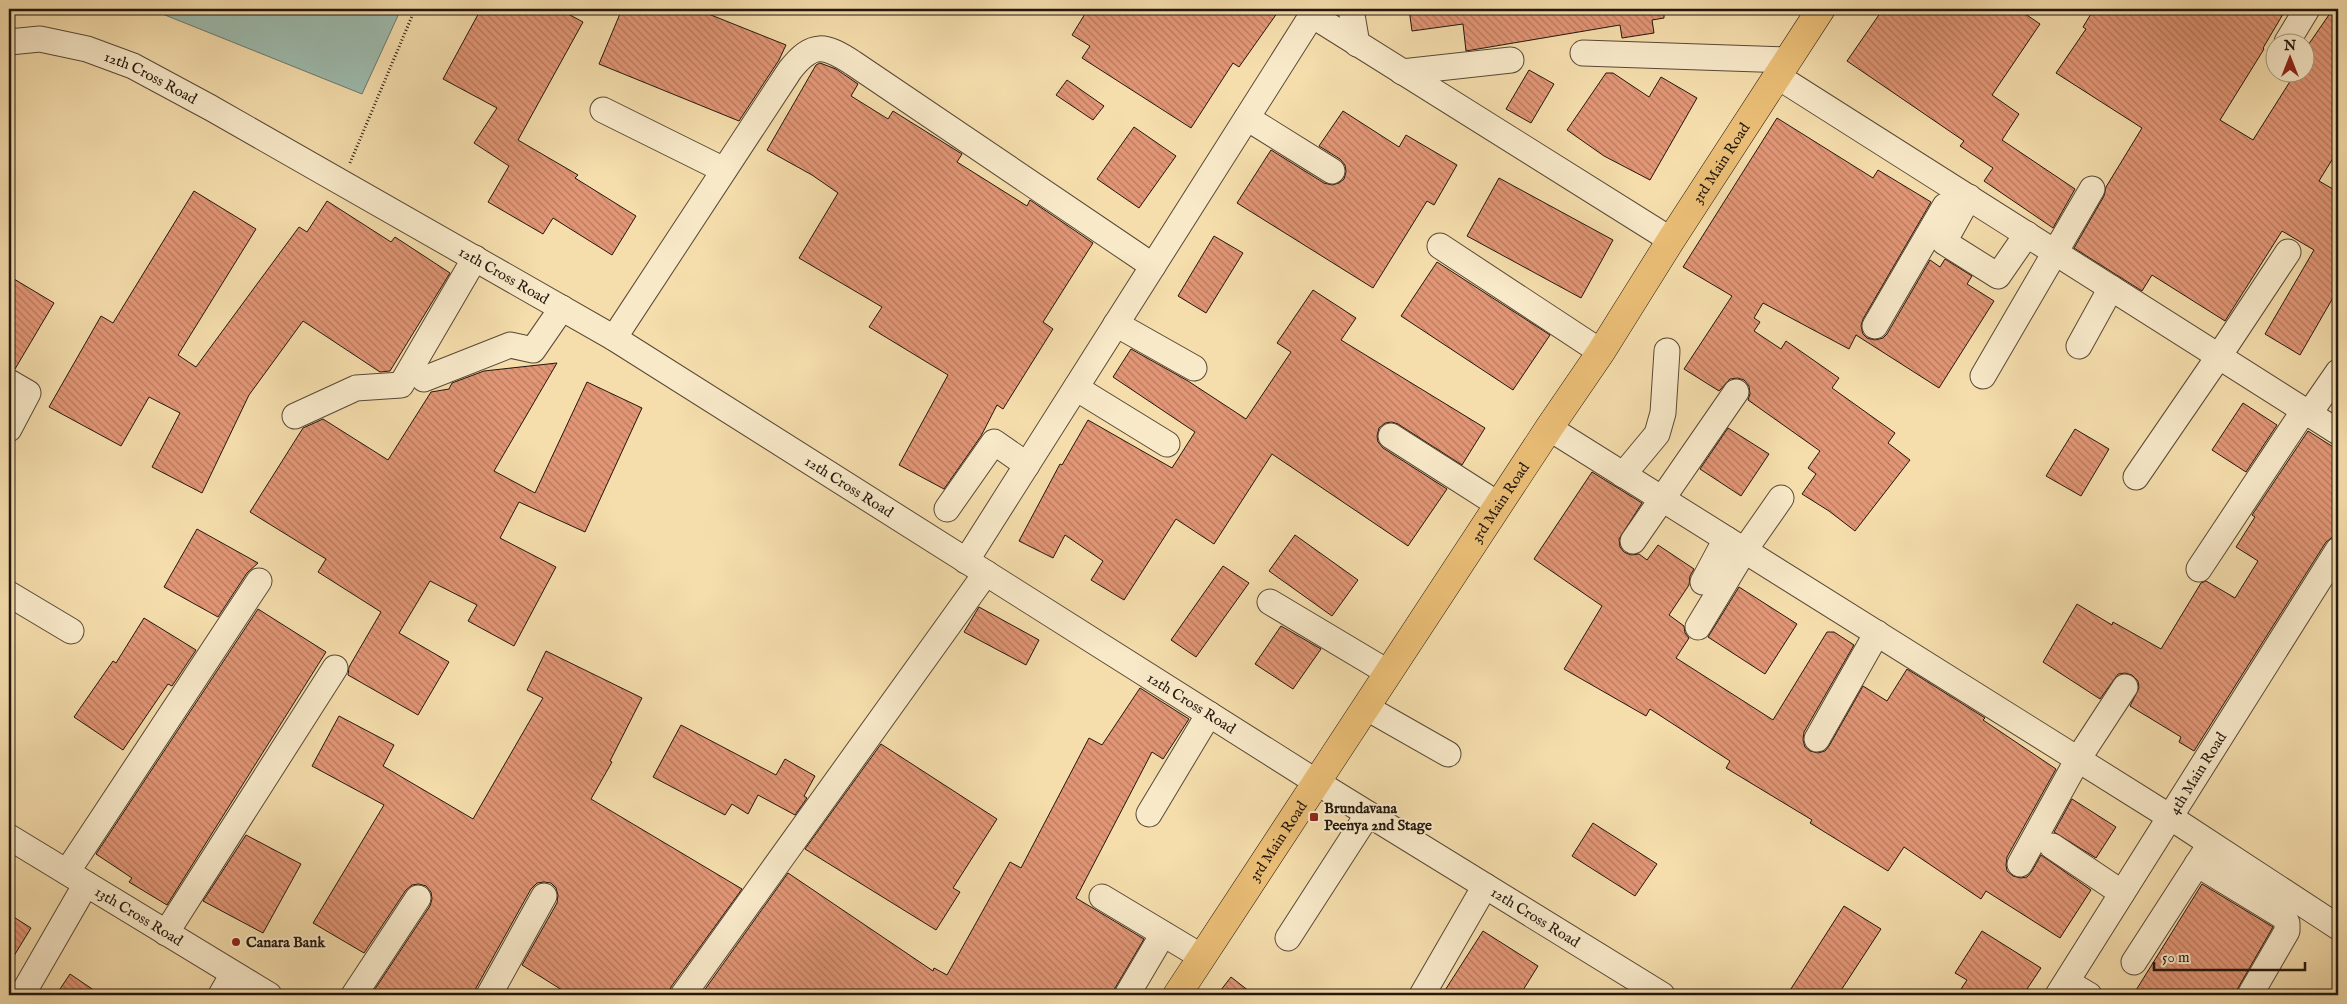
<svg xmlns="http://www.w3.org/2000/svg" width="2347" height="1004" font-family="'IM FELL English',serif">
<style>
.water{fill:#9dbbae;stroke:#6c796e}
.building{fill:url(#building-back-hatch);stroke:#23170e}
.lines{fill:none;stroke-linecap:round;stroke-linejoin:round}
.minor-casing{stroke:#584836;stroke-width:27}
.major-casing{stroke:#23170e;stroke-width:29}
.path{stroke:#23170e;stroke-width:3;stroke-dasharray:1 2.5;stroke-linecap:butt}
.minor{stroke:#f8e9c9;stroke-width:25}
.major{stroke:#eabe76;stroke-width:28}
.poi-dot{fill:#8f2418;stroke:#f8e9c9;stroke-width:2}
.labels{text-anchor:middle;stroke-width:4;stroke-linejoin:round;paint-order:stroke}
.street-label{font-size:15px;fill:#23170e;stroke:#f8e9c9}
.poi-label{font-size:15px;font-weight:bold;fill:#23170e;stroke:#f8e9c9;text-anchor:start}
</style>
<defs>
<pattern id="building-back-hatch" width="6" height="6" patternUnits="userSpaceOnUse" patternTransform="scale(1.25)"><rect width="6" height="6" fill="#e29676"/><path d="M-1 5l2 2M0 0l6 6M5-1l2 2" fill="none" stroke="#b7795f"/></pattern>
</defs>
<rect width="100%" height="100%" fill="#f5ddac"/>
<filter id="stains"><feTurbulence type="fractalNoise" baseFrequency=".004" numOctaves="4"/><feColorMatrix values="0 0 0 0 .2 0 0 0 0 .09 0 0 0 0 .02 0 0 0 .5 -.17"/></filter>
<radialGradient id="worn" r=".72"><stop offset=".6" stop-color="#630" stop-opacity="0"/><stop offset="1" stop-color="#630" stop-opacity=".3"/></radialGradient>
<path class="water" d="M 150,9 L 401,9 L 362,94 Z"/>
<path class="building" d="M 481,9 L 559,9 L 583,22 L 518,140 L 578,175 L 575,178 L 636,216 L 612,255 L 553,218 L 543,234 L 488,202 L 509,166 L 474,143 L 497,108 L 443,79 Z
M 622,9 L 696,9 L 786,45 L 779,60 L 739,121 L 599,64 Z
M 1088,9 L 1280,9 L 1239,67 L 1233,63 L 1191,128 L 1082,58 L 1090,46 L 1072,35 Z
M 1409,9 L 1664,9 L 1664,18 L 1652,20 L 1654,33 L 1622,38 L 1620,25 L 1466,51 L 1463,24 L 1412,31 Z
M 1883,9 L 2018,9 L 2040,24 L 1992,95 L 2019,114 L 2002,140 L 2075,189 L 2053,228 L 1984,181 L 1993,168 L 1960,146 L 1964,141 L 1847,61 Z
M 2094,9 L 2286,9 L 2263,48 L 2264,49 L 2220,120 L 2253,140 L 2296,72 L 2304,72 L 2304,51 L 2333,9 L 2338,9 L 2338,150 L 2319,181 L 2338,192 L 2338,289 L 2300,355 L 2265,334 L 2314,250 L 2282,231 L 2225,321 L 2152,275 L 2142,291 L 2074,248 L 2104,196 L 2106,187 L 2142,128 L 2056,73 L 2086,29 L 2083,27 Z
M 820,63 L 836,69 L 858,84 L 851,96 L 888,119 L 893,111 L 962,154 L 957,162 L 1027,206 L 1030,200 L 1093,243 L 1043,322 L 1053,329 L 1003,409 L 997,405 L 981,436 L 944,489 L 899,465 L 948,375 L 869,327 L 882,307 L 799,258 L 838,193 L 812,175 L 767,150 L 816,65 Z
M 1529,70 L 1554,84 L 1531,123 L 1506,109 Z
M 1606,73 L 1613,73 L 1649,97 L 1661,77 L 1697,98 L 1650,180 L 1604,156 L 1567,130 Z
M 1067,80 L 1104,106 L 1093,120 L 1056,95 Z
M 1343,111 L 1399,147 L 1406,135 L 1457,165 L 1434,205 L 1427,201 L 1373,288 L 1237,203 L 1271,150 L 1324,183 L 1332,185 L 1339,183 L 1344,179 L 1346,172 L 1345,165 L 1340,159 L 1319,146 Z
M 1777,118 L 1873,178 L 1878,170 L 1931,202 L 1863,319 L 1861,326 L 1863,334 L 1867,338 L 1875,340 L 1883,338 L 1887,334 L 1930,260 L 1940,267 L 1945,259 L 1972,276 L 1967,284 L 1994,301 L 1939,388 L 1856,335 L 1849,349 L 1763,303 L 1754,318 L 1760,322 L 1754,331 L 1781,349 L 1786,341 L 1839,378 L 1832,388 L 1895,433 L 1888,443 L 1910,460 L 1855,531 L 1829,511 L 1802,494 L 1816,474 L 1808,468 L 1820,451 L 1748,400 L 1750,394 L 1749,386 L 1744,380 L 1738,378 L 1730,379 L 1719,391 L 1684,369 L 1732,296 L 1683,267 Z
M 1134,127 L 1176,156 L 1139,208 L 1097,179 Z
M 1499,178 L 1613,240 L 1581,298 L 1467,236 Z
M 194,191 L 256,229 L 178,355 L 196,367 L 299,227 L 307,232 L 327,201 L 391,242 L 395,237 L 450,273 L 390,371 L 380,372 L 303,321 L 249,395 L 202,493 L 152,467 L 180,413 L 149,397 L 121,446 L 49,407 L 101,316 L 113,323 Z
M 1214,236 L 1243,253 L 1206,313 L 1178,296 Z
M 1437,262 L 1550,335 L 1513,390 L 1401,316 Z
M 9,276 L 54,303 L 15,369 L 9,368 Z
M 1313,290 L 1356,318 L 1341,340 L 1485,428 L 1462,465 L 1398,424 L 1392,422 L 1385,423 L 1379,428 L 1377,436 L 1378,442 L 1383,448 L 1447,489 L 1408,546 L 1272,454 L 1214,544 L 1176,519 L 1124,600 L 1091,580 L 1103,561 L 1065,535 L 1053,558 L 1019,541 L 1060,464 L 1062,465 L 1088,420 L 1172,468 L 1195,432 L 1113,377 L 1131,349 L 1188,381 L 1246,419 L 1291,352 L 1277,343 Z
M 557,363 L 494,471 L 535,493 L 587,382 L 642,408 L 585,532 L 519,502 L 500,538 L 556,567 L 514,646 L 468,621 L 477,605 L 430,581 L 399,633 L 449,662 L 418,715 L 348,675 L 349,667 L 381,612 L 318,572 L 326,559 L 250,512 L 303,428 L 323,419 L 388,460 L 431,392 L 449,389 L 452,383 L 484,371 Z
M 2243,403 L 2277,425 L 2246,472 L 2212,450 Z
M 1728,428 L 1769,454 L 1741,496 L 1700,469 Z
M 2075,429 L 2109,449 L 2081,496 L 2046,476 Z
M 2308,431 L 2338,450 L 2338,533 L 2326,542 L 2194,751 L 2179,742 L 2181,737 L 2130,706 L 2139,688 L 2138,681 L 2132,675 L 2125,673 L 2118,674 L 2100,699 L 2043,662 L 2077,604 L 2112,625 L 2113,622 L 2161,649 L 2201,583 L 2206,581 L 2235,598 L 2258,561 L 2236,547 L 2255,517 L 2252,515 Z
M 1592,472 L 1642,503 L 1619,539 L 1620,547 L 1624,552 L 1631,555 L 1639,554 L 1647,560 L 1658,545 L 1694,569 L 1690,576 L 1689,585 L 1669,615 L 1684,626 L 1685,633 L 1689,638 L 1676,658 L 1773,720 L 1827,632 L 1834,632 L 1854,645 L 1804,732 L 1803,740 L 1805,747 L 1810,751 L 1818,753 L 1825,751 L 1829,746 L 1863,686 L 1887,701 L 1907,669 L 1985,718 L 1983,720 L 2056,769 L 2007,857 L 2006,865 L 2007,871 L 2013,876 L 2021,878 L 2027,877 L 2032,871 L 2041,855 L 2091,890 L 2060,938 L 1986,891 L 1981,899 L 1904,847 L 1888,871 L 1810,823 L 1812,820 L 1726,768 L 1730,761 L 1650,709 L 1646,716 L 1564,669 L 1602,606 L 1534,559 Z
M 197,529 L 258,563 L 247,573 L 218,617 L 164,587 Z
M 1295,535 L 1358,580 L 1332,616 L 1269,571 Z
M 1223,566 L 1249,583 L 1196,657 L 1171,640 Z
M 1739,587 L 1797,624 L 1765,674 L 1708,637 Z
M 979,607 L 1039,640 L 1026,665 L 964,632 Z
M 258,609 L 326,652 L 167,905 L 129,882 L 132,878 L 96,854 Z
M 144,618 L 196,650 L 172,686 L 168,684 L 123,750 L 74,717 L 113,661 L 116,663 Z
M 1281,626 L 1321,649 L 1293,689 L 1255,664 Z
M 546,651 L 642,698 L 610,761 L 612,762 L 591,799 L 742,889 L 671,987 L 669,995 L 570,995 L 522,965 L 557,903 L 558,895 L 556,888 L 551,883 L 544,882 L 537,883 L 531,889 L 476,988 L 475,995 L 371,995 L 430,906 L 432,899 L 431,892 L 426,886 L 419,884 L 412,885 L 406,890 L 364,953 L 313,923 L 384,805 L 312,766 L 339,716 L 394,745 L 383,766 L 473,819 L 543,698 L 527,690 Z
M 1140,688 L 1189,719 L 1163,759 L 1152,752 L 1076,898 L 1144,939 L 1115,988 L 1113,995 L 701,995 L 788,873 L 933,971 L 934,968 L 947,975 L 1010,862 L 1021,868 L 1089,738 L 1102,745 Z
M 681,725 L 776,775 L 785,759 L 815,776 L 804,796 L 807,798 L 795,815 L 758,795 L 748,814 L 732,804 L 725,815 L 653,777 Z
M 881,744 L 997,819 L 953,888 L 960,892 L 936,930 L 805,849 Z
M 2072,799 L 2116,827 L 2096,858 L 2054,832 Z
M 1593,823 L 1657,864 L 1635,896 L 1572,856 Z
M 246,835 L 301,864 L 263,933 L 203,901 Z
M 2202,884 L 2273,927 L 2238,988 L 2236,995 L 2133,995 Z
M 1844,906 L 1881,929 L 1838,995 L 1787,995 Z
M 9,914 L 31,928 L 9,964 Z
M 1483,931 L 1538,966 L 1520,995 L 1442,995 Z
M 1982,931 L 2041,968 L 2023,995 L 1957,995 L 1967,980 L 1955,973 Z
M 70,974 L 101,995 L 56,995 Z
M 1231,977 L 1254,995 L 1217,995 Z"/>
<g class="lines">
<defs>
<g id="minor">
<path d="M 1351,9 L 1357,44"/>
<path id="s1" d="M 9,42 L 40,39 L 87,49 L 133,66 L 211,108 L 614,338 L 1318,783 L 1662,995"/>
<path d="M 2287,42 L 2307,9"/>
<path d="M 1583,53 L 1788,60"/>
<path d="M 1402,72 L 1511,60"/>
<path d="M 1777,76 L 2338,432"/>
<path d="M 603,110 L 724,170"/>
<path d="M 1247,118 L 1332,171"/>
<path d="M 1969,197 L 1944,242 L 1998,276 L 2027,234"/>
<path d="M 1440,246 L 1601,352"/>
<path d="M 1116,324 L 1194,368"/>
<path d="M 1875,326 L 1945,206"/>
<path d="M 614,338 L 790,70 C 813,41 825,45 853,63 L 1153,266"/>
<path d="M 2079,346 L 2111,288"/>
<path d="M 1983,376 L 2092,189"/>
<path d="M 424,379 L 510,345 L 533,350 L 562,308"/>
<path d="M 9,382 L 28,393 L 9,429"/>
<path d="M 1076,388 L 1167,444"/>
<path d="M 295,416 L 356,388 L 401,385 L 475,258"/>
<path d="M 1549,428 L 2170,817 L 2338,927"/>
<path d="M 1391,436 L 1499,505"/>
<path d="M 1623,475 L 1657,434 L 1663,413 L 1667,351"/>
<path d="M 2136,477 L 2219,356 L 2288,252"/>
<path d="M 947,509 L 994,442 L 1027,465"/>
<path d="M 1633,541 L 1736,392"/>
<path d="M 966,561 L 1312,15 L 1671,240"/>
<path d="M 2199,569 L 2299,418 L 2309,414 L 2338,372"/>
<path d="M 1703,582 L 1726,539"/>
<path d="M 9,594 L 71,631"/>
<path d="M 1270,602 L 1389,673"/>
<path d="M 1698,627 L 1744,551 L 1781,498"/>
<path d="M 1367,708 L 1448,754"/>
<path d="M 1817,739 L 1877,633"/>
<path d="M 1149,814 L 1209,714"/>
<path id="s2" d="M 9,837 L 269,995"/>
<path d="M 2052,846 L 2122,893"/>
<path d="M 2020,864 L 2078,759 L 2125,687"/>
<path d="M 2197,864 L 2284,917 L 2287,923 L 2287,931 L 2250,995"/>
<path d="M 67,872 L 259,581"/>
<path d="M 1102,897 L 1202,957"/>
<path d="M 166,933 L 335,668"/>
<path d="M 1288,938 L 1368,814"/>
<path d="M 2134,962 L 2205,852"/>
<path d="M 2067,982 L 2089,995"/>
<path d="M 22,995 L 86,884"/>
<path d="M 221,995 L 233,974"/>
<path d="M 354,995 L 418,898"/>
<path d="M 489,995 L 544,896"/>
<path d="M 683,995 L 986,573"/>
<path d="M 1127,995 L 1163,934"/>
<path d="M 1422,995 L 1485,886"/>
<path id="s3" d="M 2058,995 L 2338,550"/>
</g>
<g id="major">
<path id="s4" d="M 1177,995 L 1549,428 L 1601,352 L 1671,240 L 1821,9"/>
</g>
</defs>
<use href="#minor" class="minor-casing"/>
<use href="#major" class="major-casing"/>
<path class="path" d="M 350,163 L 415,9"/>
<use href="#minor" class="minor"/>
<use href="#major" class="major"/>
</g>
<g class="poi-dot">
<rect x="1309" y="812" width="10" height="10" rx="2.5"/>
<circle cx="236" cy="942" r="5"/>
</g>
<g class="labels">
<g class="street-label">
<text dy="5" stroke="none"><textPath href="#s1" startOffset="149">12th Cross Road</textPath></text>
<text dy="5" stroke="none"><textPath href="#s4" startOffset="994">3rd Main Road</textPath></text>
<text dy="5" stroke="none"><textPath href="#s1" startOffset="554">12th Cross Road</textPath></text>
<text dy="5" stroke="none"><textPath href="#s1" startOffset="959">12th Cross Road</textPath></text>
<text dy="5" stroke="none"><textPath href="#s4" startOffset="589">3rd Main Road</textPath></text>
<text dy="5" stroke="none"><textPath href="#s1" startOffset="1364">12th Cross Road</textPath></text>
<text dy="5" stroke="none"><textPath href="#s3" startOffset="262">4th Main Road</textPath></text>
<text dy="5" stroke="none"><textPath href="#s4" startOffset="184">3rd Main Road</textPath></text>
<text dy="5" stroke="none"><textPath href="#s2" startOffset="152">13th Cross Road</textPath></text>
<text dy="5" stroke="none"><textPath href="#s1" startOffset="1769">12th Cross Road</textPath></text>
</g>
<g class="poi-label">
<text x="1324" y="813">Brundavana<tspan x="1324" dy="17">Peenya 2nd Stage</tspan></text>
<text x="246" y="947">Canara Bank</text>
</g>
</g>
<rect width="2347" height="1004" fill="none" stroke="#f5ddac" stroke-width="30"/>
<rect x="10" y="10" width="2327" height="984" fill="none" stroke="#23170e" stroke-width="2.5"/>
<rect x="15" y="15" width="2317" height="974" fill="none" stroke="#23170e"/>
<g transform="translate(2290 58)"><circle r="24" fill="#f8e9c9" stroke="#a3957e"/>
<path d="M0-4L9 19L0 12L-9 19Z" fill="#8f2418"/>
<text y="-8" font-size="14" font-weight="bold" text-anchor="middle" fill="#23170e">N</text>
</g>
<path d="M2154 962v8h151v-8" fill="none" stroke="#23170e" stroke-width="2.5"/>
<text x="2162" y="962" font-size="15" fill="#23170e" stroke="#f8e9c9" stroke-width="4" paint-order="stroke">50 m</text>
<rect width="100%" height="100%" filter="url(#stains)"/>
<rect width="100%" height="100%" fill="url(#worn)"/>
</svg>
